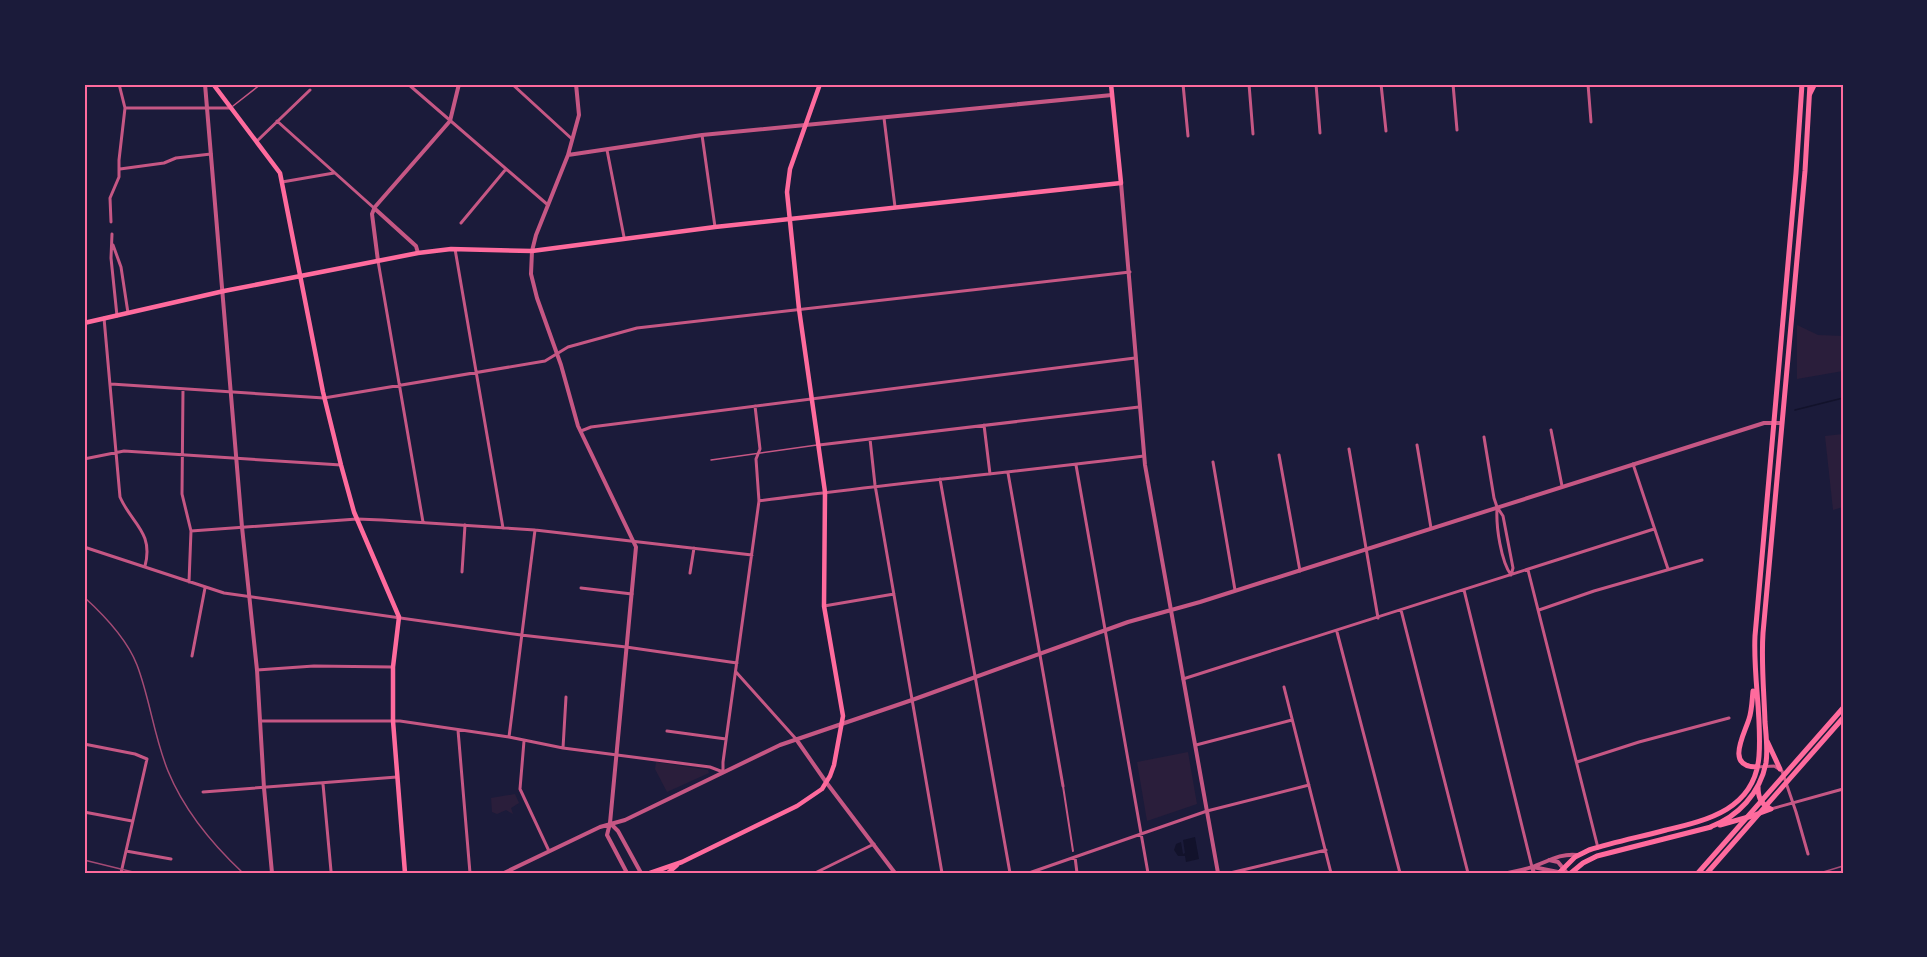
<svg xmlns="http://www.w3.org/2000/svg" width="1927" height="957" font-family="'Open Sans',sans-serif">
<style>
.green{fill:#2a1e3b}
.water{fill:#12122b}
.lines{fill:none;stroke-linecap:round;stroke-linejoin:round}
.stream{stroke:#12122b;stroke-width:1.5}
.service{stroke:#c65784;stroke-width:1.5}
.pedestrian{stroke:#c65784;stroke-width:2}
.minor{stroke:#c65784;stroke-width:3}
.tertiary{stroke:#c65784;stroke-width:4}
.secondary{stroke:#ff6b9d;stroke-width:4.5}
.primary{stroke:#ff6b9d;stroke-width:4.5}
.trunk{stroke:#ff6b9d;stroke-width:5}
.motorway{stroke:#ff6b9d;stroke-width:5}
.rail{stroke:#a44b75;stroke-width:1.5}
.neatline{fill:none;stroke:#ff6b9d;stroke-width:2}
</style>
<rect width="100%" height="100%" fill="#1b1b3a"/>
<path class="green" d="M 1797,325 L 1818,335 L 1843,336 L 1843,371 L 1797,379 Z
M 1843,434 L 1843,507 L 1833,510 L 1825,436 Z
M 1188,752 L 1197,804 L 1147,821 L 1137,762 Z
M 656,762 L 708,770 L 709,773 L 667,792 L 655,769 Z
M 515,794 L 519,803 L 511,808 L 513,814 L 506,810 L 497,814 L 492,812 L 491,798 Z"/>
<path class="water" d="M 1195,837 L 1199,859 L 1186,862 L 1185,856 L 1178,856 L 1174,850 L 1176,844 L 1181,842 L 1183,854 L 1185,853 L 1183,840 Z"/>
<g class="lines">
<path class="stream" d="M 1795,410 L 1843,398"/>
<path class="service" d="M 233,106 L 261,84
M 711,460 L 817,445"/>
<path class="pedestrian" d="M 1063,786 L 1073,851"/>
<path class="minor" d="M 119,84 L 125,108 L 230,108
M 408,84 L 548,205
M 512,84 L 572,139
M 1183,84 L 1188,136
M 1249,84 L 1253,134
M 1316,84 L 1320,133
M 1381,84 L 1386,131
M 1453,84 L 1457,130
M 1588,84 L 1591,122
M 884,118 L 895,207
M 277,121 L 374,208
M 702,135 L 715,227
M 257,141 L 310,90
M 607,150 L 624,237
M 120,169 L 164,163 L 176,158 L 211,154
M 282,182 L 334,173
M 111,222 L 110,198 L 119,177 L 119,160 L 125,108
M 461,223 L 506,169
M 112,234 L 111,258 L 117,316
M 113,245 L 121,267 L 128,313
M 455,249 L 503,528
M 378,261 L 423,522
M 104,318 L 120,497 C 131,523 154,532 145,566
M 111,384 L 324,398 L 545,361 L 568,347 L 637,328 L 1130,272
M 183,389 L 182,494 L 191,531 L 189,582
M 984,425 L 990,474
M 1551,430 L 1562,486
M 581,431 L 591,427 L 1135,358
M 1484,437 L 1494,498 L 1497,507 L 1503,516 L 1513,568 L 1511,575
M 870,439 L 875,485 L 942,873
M 819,445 L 1139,407
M 1417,445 L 1431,528
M 1349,449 L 1378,618
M 1279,455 L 1300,571
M 84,459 L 124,451 L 341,465
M 1213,462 L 1235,590
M 1633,464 L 1668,569
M 1076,465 L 1148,873
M 1008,473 L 1063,786
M 940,479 L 1010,873
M 759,501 C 887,484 1016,472 1144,456
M 1497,509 C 1496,527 1501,561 1511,575
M 191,531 L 357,519 L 382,520 L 535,530 L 752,555
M 84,547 L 224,593 L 521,635 L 626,647 L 737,663
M 1528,570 L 1598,848
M 462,572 L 465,525
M 690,573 L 694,548
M 581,588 L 632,594
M 1464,590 L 1532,867
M 824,606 L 894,594
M 1401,610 L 1468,873
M 1539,610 L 1594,591 L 1702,560
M 1337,632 L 1400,873
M 192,656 L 205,588
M 257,670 L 314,666 L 393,667
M 736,672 L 796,739
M 1183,679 L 1654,529
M 1284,687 L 1331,873
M 260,721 L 400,721 L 509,737 L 563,748 L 710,767 L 723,772 L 723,762 L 759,501 L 756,459 L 760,449 L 755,406
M 458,730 L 470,873
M 667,731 L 726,739
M 509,737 L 535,530
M 524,741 L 520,789 L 549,851
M 84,744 L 135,754 L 147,759 L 121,873
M 1196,745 L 1292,720
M 563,748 L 566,697
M 1577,762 L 1639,742 L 1729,718
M 1757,767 L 1774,766 L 1782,771 L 1796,812 L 1808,854
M 323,784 L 331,871
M 203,792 L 397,777
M 1771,809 L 1843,789
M 84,812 L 132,821
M 126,851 L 171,859
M 1075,857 L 1077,873
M 815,873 L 874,844
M 1029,873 L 1207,811 L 1309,785
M 1230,873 L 1326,850"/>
<path class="tertiary" d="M 205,84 L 242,527 L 257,670 L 264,788 L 272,873
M 576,84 L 579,115 L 568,155 L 536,235 L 532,251 L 531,274 L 537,298 L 561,365 L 578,426 L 636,547 L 610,823 L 607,835 L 627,873
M 568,155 L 702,135 L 1112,95
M 1121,183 L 1145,465 L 1218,873
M 374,208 L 450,121 L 459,84
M 374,208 L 416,246 L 418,253
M 374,209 L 372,214 L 378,261
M 796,739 L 826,782 L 895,873
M 611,824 L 618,831 L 641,873
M 1549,860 L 1558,862 L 1567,873
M 1532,867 L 1534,873
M 1533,867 L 1563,873
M 504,873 L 600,827 L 625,820 L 780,745 L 912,700 L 1128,622 L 1200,602 L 1764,423 L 1782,423
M 1508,873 C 1516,871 1524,870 1532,867 C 1547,862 1560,853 1577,855"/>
<path class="secondary" d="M 213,84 L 280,173 L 323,392 L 341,465 L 354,512 L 399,617 L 393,667 L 393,721 L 405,873
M 1810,94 L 1815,84
M 84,323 L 224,291 L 418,253 L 451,249 L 532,251 L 715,227 L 1121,183 L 1111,84"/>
<path class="primary" d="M 650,873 L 682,862 L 797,806 L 822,789 L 830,776 L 834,765 L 843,716 L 824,606 L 825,492 L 799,309 L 787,192 L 790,169 L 820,84
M 668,873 L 677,865"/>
<path class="trunk" d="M 1753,691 C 1752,700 1752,710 1749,719 C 1744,735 1725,767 1757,767
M 1767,741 L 1780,769
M 1758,786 C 1758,796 1760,803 1769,808
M 1720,825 L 1752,816 L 1771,809
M 1710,827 C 1738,817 1760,793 1766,763 C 1768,750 1766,735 1765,722 C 1764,692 1761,663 1763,633 L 1805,171 L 1810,84
M 1559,873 L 1575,857 L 1589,850 C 1614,842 1640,837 1666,830 C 1708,820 1755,809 1759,756 C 1762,717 1753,676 1755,636 L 1796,173 L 1802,84
M 1571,873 L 1583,863 L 1597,856 L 1711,827"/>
<path class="motorway" d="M 1698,873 L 1843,708
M 1707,873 L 1843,718"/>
<path class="rail" d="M 84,597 C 105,616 127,639 137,665 C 150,699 154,737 168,771 C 184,810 212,844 243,873
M 84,860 L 137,873
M 84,872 L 87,873
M 201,872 L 204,873
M 1820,873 L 1843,866"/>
</g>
<rect width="1927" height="957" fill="none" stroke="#1b1b3a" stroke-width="171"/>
<rect x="86" y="86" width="1756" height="786" class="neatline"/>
</svg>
